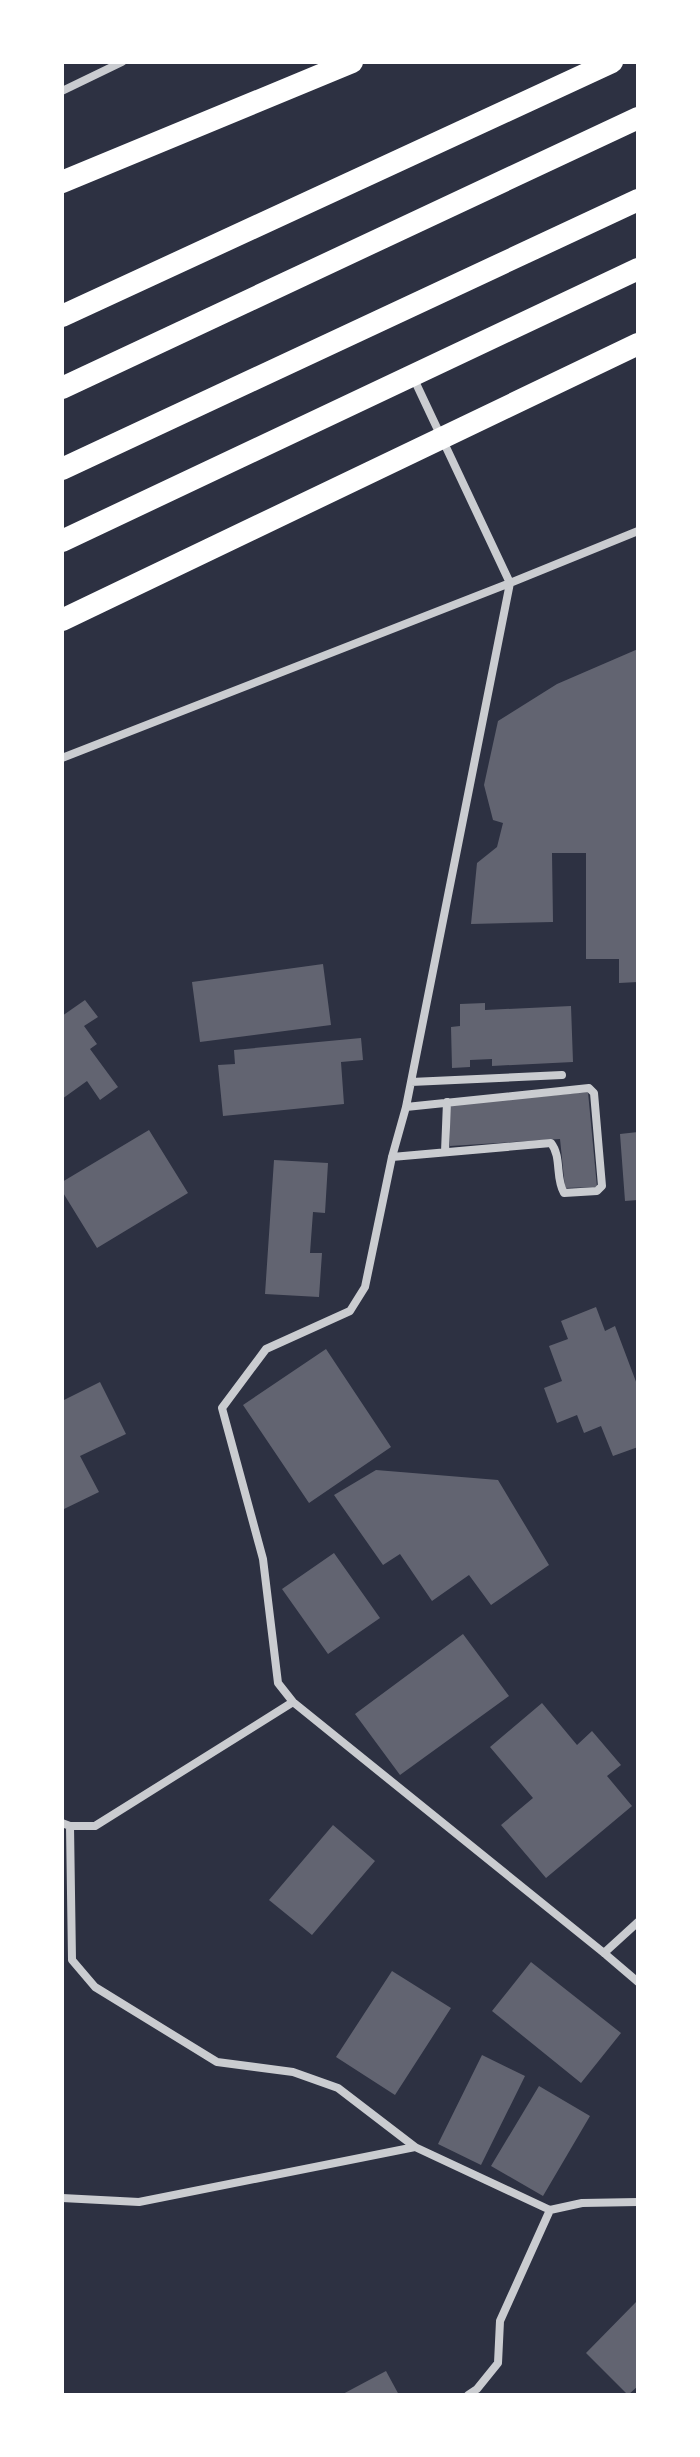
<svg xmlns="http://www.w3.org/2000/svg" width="700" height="2457" font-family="Barlow,sans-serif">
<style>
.building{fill:#626471}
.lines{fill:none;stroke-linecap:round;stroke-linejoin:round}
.minor{stroke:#caccd0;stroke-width:8}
.trunk{stroke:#fff;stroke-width:22}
</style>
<rect width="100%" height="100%" fill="#2d3142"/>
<path class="building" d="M 638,649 L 638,982 L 619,983 L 619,959 L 586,959 L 586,853 L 552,853 L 553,922 L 471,924 L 477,863 L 497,847 L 503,823 L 493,820 L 484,785 L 498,721 L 557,684 Z
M 323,964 L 331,1025 L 200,1042 L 192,982 Z
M 85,1000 L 98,1017 L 84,1026 L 97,1044 L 90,1049 L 118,1087 L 100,1100 L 87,1081 L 62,1099 L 62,1016 Z
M 485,1003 L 485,1010 L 571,1006 L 573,1062 L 492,1066 L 492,1059 L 470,1060 L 470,1067 L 452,1068 L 451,1027 L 460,1026 L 460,1004 Z
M 361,1038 L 363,1060 L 341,1062 L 344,1104 L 223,1116 L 218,1065 L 235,1064 L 234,1050 Z
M 588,1092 L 597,1187 L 565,1188 L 560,1139 L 450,1146 L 450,1105 Z
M 149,1130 L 188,1193 L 97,1248 L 62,1191 L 62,1182 Z
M 638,1132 L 638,1200 L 625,1201 L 620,1134 Z
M 274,1160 L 328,1163 L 325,1213 L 313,1212 L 310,1253 L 322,1253 L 319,1297 L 265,1294 Z
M 596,1307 L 605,1331 L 615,1326 L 638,1387 L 638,1447 L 613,1456 L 601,1426 L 584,1433 L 577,1415 L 557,1423 L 544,1388 L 562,1381 L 549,1346 L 568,1339 L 561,1321 Z
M 326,1349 L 391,1447 L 309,1503 L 243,1405 Z
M 100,1382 L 126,1434 L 80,1456 L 99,1492 L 64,1509 L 62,1505 L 62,1401 Z
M 376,1470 L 498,1480 L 549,1565 L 491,1605 L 469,1575 L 432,1601 L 400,1554 L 383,1565 L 334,1495 Z
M 334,1553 L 380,1618 L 328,1654 L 282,1589 Z
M 463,1634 L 509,1696 L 400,1775 L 355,1714 Z
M 542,1703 L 577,1745 L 592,1731 L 621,1765 L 607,1776 L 632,1806 L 546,1878 L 501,1825 L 533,1798 L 490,1747 Z
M 333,1825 L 375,1861 L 312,1935 L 269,1900 Z
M 531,1962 L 621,2033 L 581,2083 L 492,2011 Z
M 392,1971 L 451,2008 L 395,2095 L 336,2057 Z
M 482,2055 L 525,2076 L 481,2165 L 438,2144 Z
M 539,2086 L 590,2116 L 543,2196 L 491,2166 Z
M 638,2300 L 638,2386 L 628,2395 L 586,2353 Z
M 386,2371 L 399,2395 L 341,2395 Z"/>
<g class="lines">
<path class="minor" d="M 62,91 L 122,62
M 413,377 L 510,583
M 510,583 L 406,1107 L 392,1157 L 365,1287 L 350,1311 L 266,1349 L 222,1408 L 263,1559 L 278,1683 L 293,1702 L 604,1953 L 638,1982
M 62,758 L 510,583 L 638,531
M 411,1082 L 562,1075
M 445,1152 L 447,1102
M 392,1157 L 551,1143 C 562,1157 555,1178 564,1193 L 597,1191 L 602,1186 L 594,1093 L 589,1088 L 406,1107
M 62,1823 L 70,1826 L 95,1826 L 293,1702
M 70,1826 L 72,1960 L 95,1987 L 217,2062 L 293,2072 L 338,2088 L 415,2147
M 604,1953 L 638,1922
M 62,2198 L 139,2202 L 415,2147 L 550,2210
M 468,2395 L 477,2389 L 498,2363 L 500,2321 L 550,2210 L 582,2203 L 638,2202"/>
<path class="trunk" d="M 62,182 L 352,62
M 62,316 L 612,62
M 62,388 L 638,118
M 62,469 L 638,200
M 62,541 L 638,269
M 62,620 L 638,344"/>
</g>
<rect width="700" height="2457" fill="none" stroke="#ffffff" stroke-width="128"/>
</svg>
